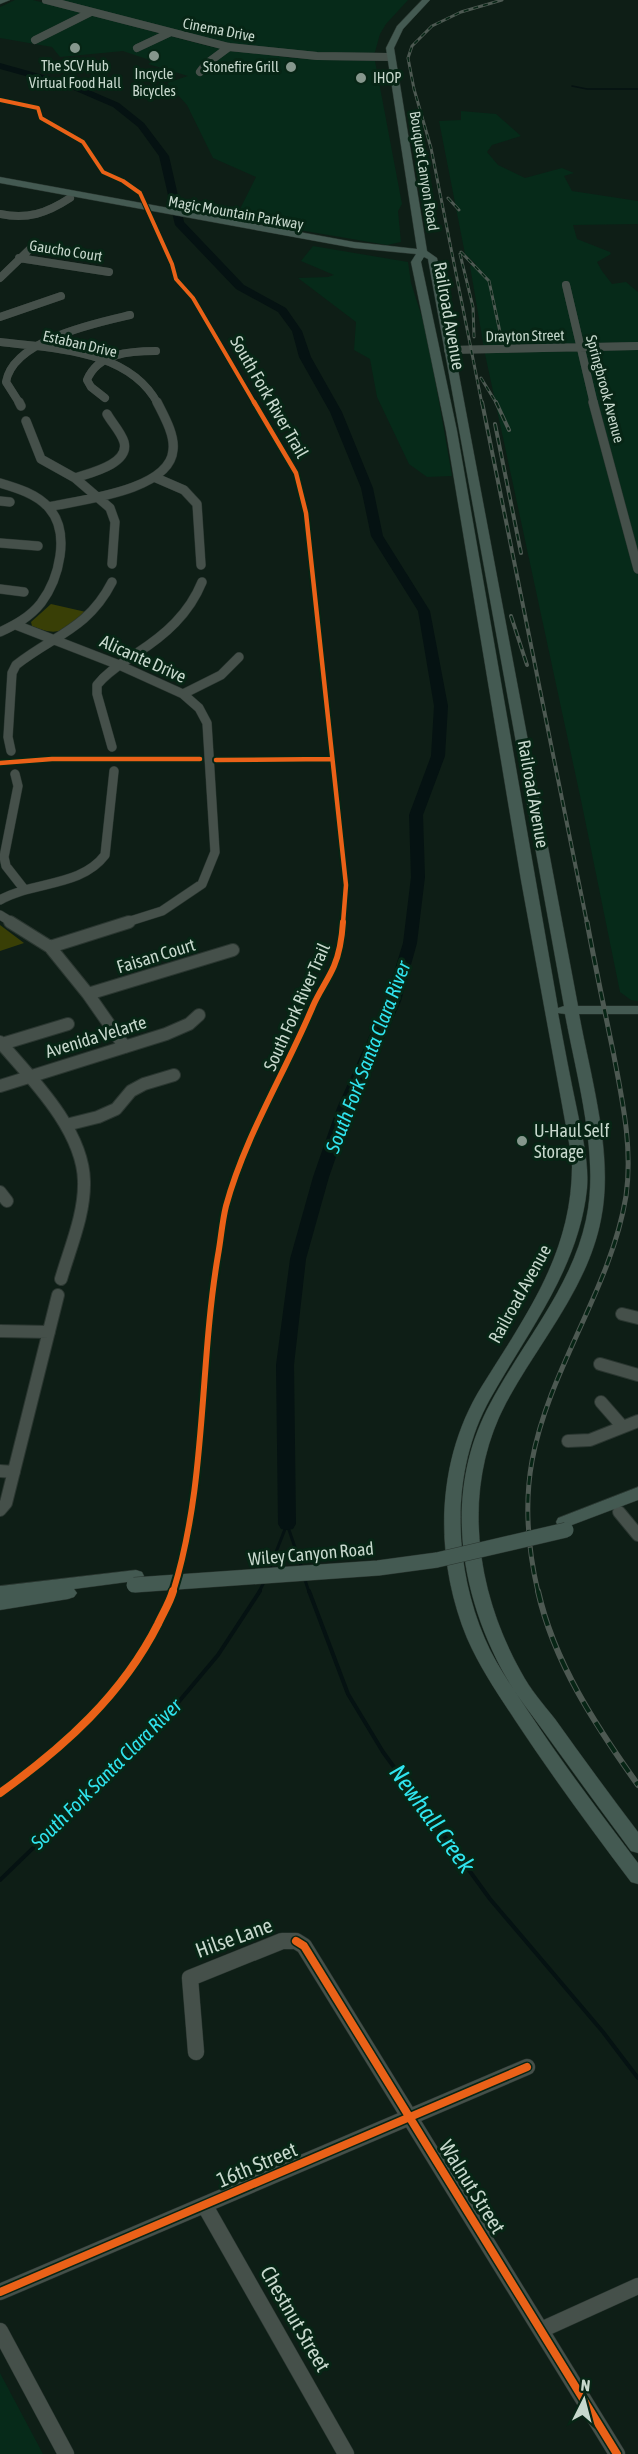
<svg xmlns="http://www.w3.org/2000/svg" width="638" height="2454" font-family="'Asap Condensed',sans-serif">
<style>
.built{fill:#062a19}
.green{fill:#393f06}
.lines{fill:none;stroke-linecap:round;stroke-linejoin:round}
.stream-far2{stroke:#051212;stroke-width:1.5}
.stream-far1{stroke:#051212;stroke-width:3}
.stream{stroke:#051212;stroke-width:4}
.river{fill:#051212;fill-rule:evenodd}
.minor-far3-casing{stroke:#2a3630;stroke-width:8}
.minor-far2-casing{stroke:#2a3630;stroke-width:10}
.minor-far1-casing{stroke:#2a3630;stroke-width:14}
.minor-casing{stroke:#2a3630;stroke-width:17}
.major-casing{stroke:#2a3630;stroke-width:1}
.minor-far3{stroke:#45504a;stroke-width:8}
.minor-far2{stroke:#45504a;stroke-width:9}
.minor-far1{stroke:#45504a;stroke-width:12}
.minor{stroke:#45504a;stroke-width:16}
.major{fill:#445a52;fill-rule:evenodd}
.rail-far3-casing{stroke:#4d5952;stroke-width:3}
.rail-far2-casing{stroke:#4d5952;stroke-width:4}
.rail-far1-casing{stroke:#4d5952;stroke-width:5}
.rail-casing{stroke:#4d5952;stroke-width:6}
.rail-far3{stroke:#072515;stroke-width:1.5;stroke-dasharray:5;stroke-linecap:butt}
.rail-far2{stroke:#072515;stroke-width:2;stroke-dasharray:7;stroke-linecap:butt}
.rail-far1{stroke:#072515;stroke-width:3;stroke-dasharray:9;stroke-linecap:butt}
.rail{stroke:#072515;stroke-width:4;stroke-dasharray:12;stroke-linecap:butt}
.major-bridge-casing{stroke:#2a3630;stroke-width:16;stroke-linecap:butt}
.major-bridge{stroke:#445a52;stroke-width:15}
.cycleway-far3-casing{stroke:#072515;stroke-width:6}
.cycleway-far2-casing{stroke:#072515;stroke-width:8}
.cycleway-far1-casing{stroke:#072515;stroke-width:10}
.cycleway-casing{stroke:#072515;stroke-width:11}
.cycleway-far3{stroke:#ea6118;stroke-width:4}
.cycleway-far2{stroke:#ea6118;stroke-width:4.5}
.cycleway-far1{stroke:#ea6118;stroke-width:6}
.cycleway{stroke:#ea6118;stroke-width:8}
.poi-dot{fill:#86978d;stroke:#072515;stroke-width:2}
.labels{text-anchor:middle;stroke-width:6;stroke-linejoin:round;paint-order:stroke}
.far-street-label{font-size:15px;fill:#c7d8cd;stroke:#072515}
.far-poi-label{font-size:15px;fill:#c7d8cd;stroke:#072515}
.street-label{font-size:18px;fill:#c7d8cd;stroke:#072515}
.poi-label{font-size:18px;fill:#c7d8cd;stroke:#072515;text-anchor:start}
.water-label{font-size:20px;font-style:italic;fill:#30e4ee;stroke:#072515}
.near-street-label{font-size:21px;fill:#c7d8cd;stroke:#072515}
.near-water-label{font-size:24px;font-style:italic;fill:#30e4ee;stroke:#072515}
</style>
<rect width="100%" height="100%" fill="#0e1e16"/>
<path class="built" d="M 15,0 L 33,0 L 212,47 L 293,58 L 375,61 L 402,204 L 398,211 L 401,242 L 387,245 L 252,222 L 240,209 L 256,177 L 213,158 L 187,105 L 167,83 L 188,76 L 148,64 L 153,61 L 123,51 L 60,57 L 52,47 L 0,38 L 0,7 Z
M 60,0 L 408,0 L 386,24 L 380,34 L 375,52 L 372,54 L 298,52 L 228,44 Z
M 461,111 L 496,114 L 521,136 L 492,145 L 487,152 L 498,165 L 525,178 L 562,168 L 574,173 L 564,176 L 572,191 L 638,201 L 638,224 L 573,225 L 577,239 L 610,252 L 611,254 L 597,262 L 602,271 L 612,284 L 626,282 L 638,292 L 638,1001 L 631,1000 L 620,992 L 582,805 L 485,354 L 470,266 L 476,264 L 465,254 L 439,121 L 461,120 Z
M 313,246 L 408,262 L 411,283 L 427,333 L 452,476 L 427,477 L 409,464 L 377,397 L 370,359 L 354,350 L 356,322 L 298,278 L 328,277 L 334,275 L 301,261 Z
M 0,2373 L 43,2454 L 0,2454 Z"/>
<path class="green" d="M 51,604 L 86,612 C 62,630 61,638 32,626 L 31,622 Z
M 0,925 L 24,943 L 0,951 Z"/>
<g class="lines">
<path class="stream-far2" d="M 572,86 L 587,89 L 638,89"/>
<path class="stream-far1" d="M 287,1524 L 302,1568
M 269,1570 L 287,1524
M 304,1577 L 309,1592
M 259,1592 L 264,1582"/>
<path class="stream" d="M 309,1591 L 348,1694 L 383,1752 L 490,1899 L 603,2032 L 638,2078
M 0,1880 L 155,1730 L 218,1655 L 260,1591"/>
<path class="river" d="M 0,63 L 75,84 L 119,103 L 144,123 L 169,156 L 184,222 L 244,285 L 286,308 L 302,331 L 311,357 L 342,412 L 373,488 L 383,536 L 430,611 L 448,706 L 445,756 L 423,815 L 425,877 L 417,943 L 401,1001 L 353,1108 L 329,1177 L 306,1259 L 294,1365 L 296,1524 L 293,1529 L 287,1530 L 281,1529 L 278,1524 L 276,1365 L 290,1259 L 313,1177 L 337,1108 L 385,1001 L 403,943 L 411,877 L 409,815 L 431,756 L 434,706 L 418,611 L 371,536 L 361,488 L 330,412 L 299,357 L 292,331 L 278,312 L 236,289 L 175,225 L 159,156 L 138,127 L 113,107 L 69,88 L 0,69 Z"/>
<defs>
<path id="minor-far3" d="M 46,0 L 229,47 L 317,56 L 391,57
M 35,40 L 91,12
M 137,48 L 169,33
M 200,72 L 206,64 L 229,47
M 0,214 C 27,220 47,213 70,198
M 19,258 L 109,272
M 0,278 L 32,247
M 566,285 L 594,404
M 0,317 L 61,296
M 0,342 C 54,349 129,349 158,404
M 448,350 L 638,346
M 105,398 L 91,387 L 87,380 C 98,353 130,351 156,351
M 20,404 L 6,382 C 13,340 96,323 130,315"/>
<path id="minor-far2" d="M 19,402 L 21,406
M 593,402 L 638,569
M 26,421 L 41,459 L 75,478 L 110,508 L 115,522 L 112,564
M 154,477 L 184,490 L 197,504 L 201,565
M 75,478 C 90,473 130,464 124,442 C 121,432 112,423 107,414
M 0,483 C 17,488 37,494 49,508 C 71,533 59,579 41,603 C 30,617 15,625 0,632
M 0,501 L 10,502
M 48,507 C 79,500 170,491 173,450 C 175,435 164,416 157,402
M 0,543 L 38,546
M 0,589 L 24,592
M 16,625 L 119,665 L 183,694 L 199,708 L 207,723 L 215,852 L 202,884 L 162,911 L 124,923
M 183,694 L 221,675 L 239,657
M 112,747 L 97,694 L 97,685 C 108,671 123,663 137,653 C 165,635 189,614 202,582
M 11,751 L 8,737 L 12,673 L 16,665 C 54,635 88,629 112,582
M 15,774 L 18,786 L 4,857 L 6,866 L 24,889
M 0,900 C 33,881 81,887 105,855 L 114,771
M 0,915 L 13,923"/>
<path id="minor-far1" d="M 10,922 L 50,947 L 88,994 L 125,1047
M 50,947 L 129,922
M 88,994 L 233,950
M 0,1042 C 32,1079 83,1130 84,1181 C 85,1214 70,1248 61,1279
M 2,1044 L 68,1024
M 0,1086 L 166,1034 L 189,1024 L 199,1015
M 66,1125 L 98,1117 L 116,1109 L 131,1091 L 144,1084 L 174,1075
M 0,1192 L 7,1201
M 622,1314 L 638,1318
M 0,1331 L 49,1332
M 600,1364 L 638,1375
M 601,1402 L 622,1426
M 568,1441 L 590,1440 L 638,1421
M 0,1471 L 14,1472
M 0,1510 L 6,1503 L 58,1295
M 619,1512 L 638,1535"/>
<path id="minor" d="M 196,2052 L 190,1978 L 282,1941 L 296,1941 L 304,1946 L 617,2454
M 205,2206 L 346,2454
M 0,2292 L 527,2067
M 541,2330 L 638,2286
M 0,2331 L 66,2454"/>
<path id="major" d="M 0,0 L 10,0 L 0,4 Z
M 422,0 L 430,0 L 403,29 L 394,48 L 427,251 L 437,258 L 578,1006 L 638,1006 L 638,1014 L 579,1014 C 591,1079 614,1155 601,1219 C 588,1288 538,1343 506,1403 C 461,1488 475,1590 521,1672 C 530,1689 543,1704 555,1719 C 582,1757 610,1795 638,1832 L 638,1853 L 631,1851 L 620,1836 C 594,1801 568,1765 542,1729 C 530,1712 517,1696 506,1677 C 459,1594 443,1491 490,1404 C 522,1343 571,1289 586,1220 C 600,1156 577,1079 565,1014 L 558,1013 C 564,1045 570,1077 577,1110 C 582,1135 589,1162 587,1188 C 579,1268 528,1331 490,1399 C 450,1471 453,1565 485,1639 C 496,1665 513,1688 528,1711 C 563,1764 600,1813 638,1863 L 638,1884 L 631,1882 C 591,1829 552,1776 515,1720 C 498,1694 480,1668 467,1638 C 434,1558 435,1461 482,1386 C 528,1312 574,1250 572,1159 L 521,880 L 446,431 L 411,262 L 416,254 L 354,248 L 0,183 L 0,177 L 354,242 L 417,249 L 386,48 L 397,26 ZM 424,257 L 428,259 L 564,1006 L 558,1008 L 457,431 L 421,262 Z
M 638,1487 L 638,1500 L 564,1528 L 558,1526 L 556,1522 L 558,1518 Z
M 136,1570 L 142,1572 L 144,1576 L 142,1580 L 74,1589 L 77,1593 L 74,1597 L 68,1599 L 0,1610 L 0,1586 Z"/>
</defs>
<use href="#minor-far3" class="minor-far3-casing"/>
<use href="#minor-far2" class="minor-far2-casing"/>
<use href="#minor-far1" class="minor-far1-casing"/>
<use href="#minor" class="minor-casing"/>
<use href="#major" class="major-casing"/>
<use href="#minor-far3" class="minor-far3"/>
<use href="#minor-far2" class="minor-far2"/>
<use href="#minor-far1" class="minor-far1"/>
<use href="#minor" class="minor"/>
<use href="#major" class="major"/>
<defs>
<path id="rail-far3" d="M 448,198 L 459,210
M 461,252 L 489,281 L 500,332
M 460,254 L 473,307 L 474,337
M 481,378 L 497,404
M 482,404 L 431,148 L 414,89 L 408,58 L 412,46 L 432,26 L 461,12 L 502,0"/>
<path id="rail-far2" d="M 482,402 L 587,923
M 496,402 L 509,430
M 495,424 L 521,553
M 511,616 L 527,665"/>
<path id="rail-far1" d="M 538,1592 C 528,1549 524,1505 532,1461 C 549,1368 611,1289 626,1196 C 633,1147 622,1099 613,1051 C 604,1008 595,965 587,922"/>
<path id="rail" d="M 538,1591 C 554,1663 596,1726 638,1785"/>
</defs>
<use href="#rail-far3" class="rail-far3-casing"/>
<use href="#rail-far2" class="rail-far2-casing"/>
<use href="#rail-far1" class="rail-far1-casing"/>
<use href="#rail" class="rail-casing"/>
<use href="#rail-far3" class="rail-far3"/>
<use href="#rail-far2" class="rail-far2"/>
<use href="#rail-far1" class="rail-far1"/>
<use href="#rail" class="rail"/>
<defs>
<path id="major-bridge" d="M 134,1585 L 378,1568 L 437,1560 L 566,1530"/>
</defs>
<use href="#major-bridge" class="major-bridge-casing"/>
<use href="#major-bridge" class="major-bridge"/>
<defs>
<path id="cycleway-far3" d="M 0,100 L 38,108 L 41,118 L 83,142 L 103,172 L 123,181 L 140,193 L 172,264 L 176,279 L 193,298 L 255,404"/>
<path id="cycleway-far2" d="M 254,402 L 296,473 L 306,513 L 346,885 L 343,923
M 216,760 L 331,759
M 0,763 L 52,759 L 200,759"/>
<path id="cycleway-far1" d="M 173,1592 C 207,1483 199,1367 218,1255 C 221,1239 222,1222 226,1206 C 245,1136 285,1073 313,1006 C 319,992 328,980 334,966 C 340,952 342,937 343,922"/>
<path id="cycleway" d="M 0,1793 C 64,1747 122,1695 158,1624 C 163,1613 170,1602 173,1591
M 296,1941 L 304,1946 L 617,2454
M 0,2292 L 527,2067"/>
</defs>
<use href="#cycleway-far3" class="cycleway-far3-casing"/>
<use href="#cycleway-far2" class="cycleway-far2-casing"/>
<use href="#cycleway-far1" class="cycleway-far1-casing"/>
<use href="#cycleway" class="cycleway-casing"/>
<use href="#cycleway-far3" class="cycleway-far3"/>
<use href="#cycleway-far2" class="cycleway-far2"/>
<use href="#cycleway-far1" class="cycleway-far1"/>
<use href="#cycleway" class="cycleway"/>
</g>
<g class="poi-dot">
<circle cx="75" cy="48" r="6"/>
<circle cx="154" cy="56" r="6"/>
<circle cx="291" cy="67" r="6"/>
<circle cx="361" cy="78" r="6"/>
<circle cx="522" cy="1141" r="6"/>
</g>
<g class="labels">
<g class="far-street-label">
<text transform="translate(219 30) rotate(11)" y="5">Cinema Drive</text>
<text transform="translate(424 171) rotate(81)" y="5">Bouquet Canyon Road</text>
<text transform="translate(236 213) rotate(10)" y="5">Magic Mountain Parkway</text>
<text transform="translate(66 251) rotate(9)" y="5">Gaucho Court</text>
<text transform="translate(525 336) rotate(-1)" y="5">Drayton Street</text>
<text transform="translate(80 344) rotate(13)" y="5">Estaban Drive</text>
<text transform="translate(605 389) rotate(75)" y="5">Springbrook Avenue</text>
</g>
<g class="far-poi-label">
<text x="75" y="71">The SCV Hub<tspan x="75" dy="17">Virtual Food Hall</tspan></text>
<text x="279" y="72" text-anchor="end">Stonefire Grill</text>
<text x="154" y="79">Incycle<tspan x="154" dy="17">Bicycles</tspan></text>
<text x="373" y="83" text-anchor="start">IHOP</text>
</g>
<g class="street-label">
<text transform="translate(449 316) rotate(80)" y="6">Railroad Avenue</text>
<text transform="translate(269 397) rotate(60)" y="6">South Fork River Trail</text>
<text transform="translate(143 659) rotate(24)" y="6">Alicante Drive</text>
<text transform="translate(533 794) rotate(80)" y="6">Railroad Avenue</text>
<text transform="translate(156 956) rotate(-17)" y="6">Faisan Court</text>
<text transform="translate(297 1007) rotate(-66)" y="6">South Fork River Trail</text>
<text transform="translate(96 1037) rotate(-17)" y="6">Avenida Velarte</text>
<text transform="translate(520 1294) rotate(-61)" y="6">Railroad Avenue</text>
<text transform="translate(311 1554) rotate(-5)" y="6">Wiley Canyon Road</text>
</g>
<g class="poi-label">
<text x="534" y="1137">U-Haul Self<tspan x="534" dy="21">Storage</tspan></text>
</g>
<g class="water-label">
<text transform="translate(368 1057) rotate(-69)" y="7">South Fork Santa Clara River</text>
<text transform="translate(106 1774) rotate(-45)" y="7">South Fork Santa Clara River</text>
</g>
<g class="near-street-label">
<text transform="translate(234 1938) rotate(-20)" y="7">Hilse Lane</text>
<text transform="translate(257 2165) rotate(-23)" y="7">16th Street</text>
<text transform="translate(472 2187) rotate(58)" y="7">Walnut Street</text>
<text transform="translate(295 2319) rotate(60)" y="7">Chestnut Street</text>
</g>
<g class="near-water-label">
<text transform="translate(432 1819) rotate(54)" y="8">Newhall Creek</text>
</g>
</g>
<g transform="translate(584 2400) rotate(6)" stroke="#072515" stroke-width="4.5" paint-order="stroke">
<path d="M0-4.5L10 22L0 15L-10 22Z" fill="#c7d8cd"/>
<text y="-9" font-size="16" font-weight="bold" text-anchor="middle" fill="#c7d8cd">N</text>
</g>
</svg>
